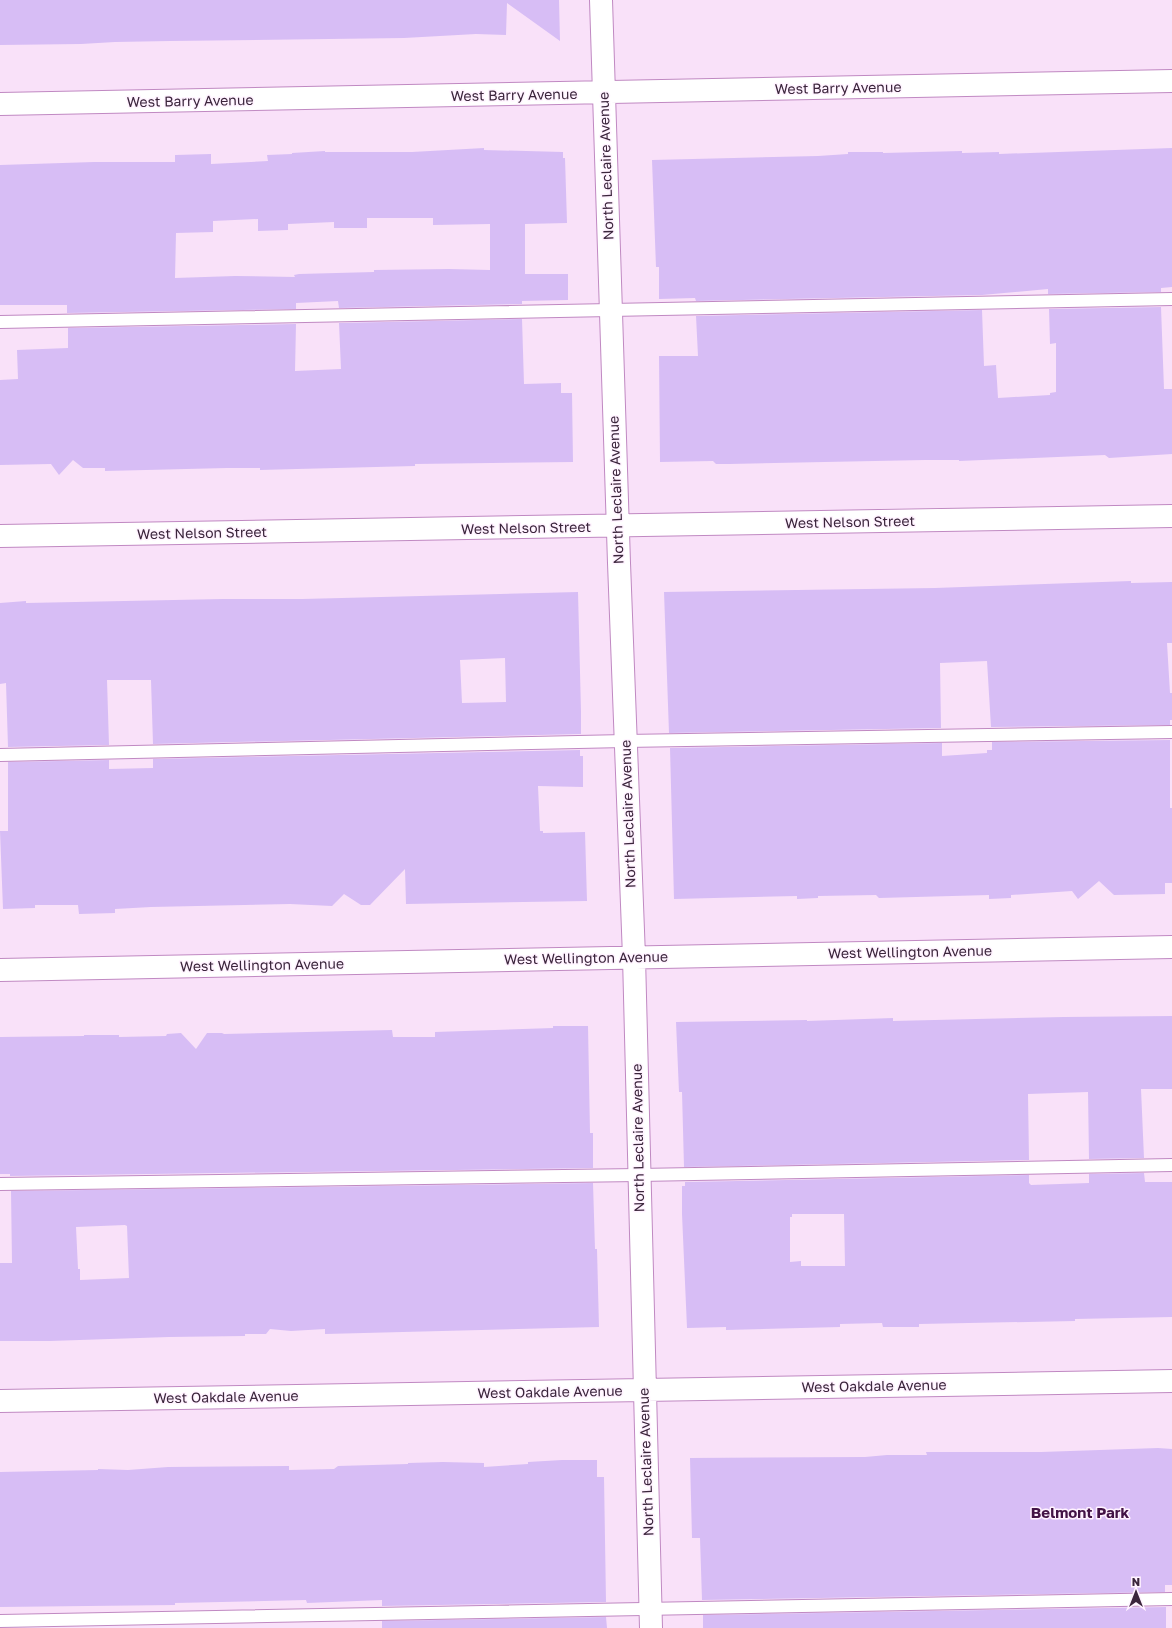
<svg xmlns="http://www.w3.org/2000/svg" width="1172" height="1628" font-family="'Golos Text',sans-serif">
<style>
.building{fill:#d7bdf5;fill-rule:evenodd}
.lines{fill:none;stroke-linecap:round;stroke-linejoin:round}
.lane-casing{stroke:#c089c2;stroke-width:14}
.street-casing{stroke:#c089c2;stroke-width:24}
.lane{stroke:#fff;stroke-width:12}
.street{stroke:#fff;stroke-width:22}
.labels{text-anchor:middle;stroke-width:3;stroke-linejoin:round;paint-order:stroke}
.street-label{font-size:14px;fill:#3b253c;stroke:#fff3ff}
.neighbourhood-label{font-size:15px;font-weight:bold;fill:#431346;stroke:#fff3ff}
</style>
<rect width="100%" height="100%" fill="#f9e1f9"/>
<path class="building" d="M 0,0 L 559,0 L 560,41 L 507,3 L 506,35 L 476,34 L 404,38 L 170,41 L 115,42 L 81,44 L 0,45 Z
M 484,148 L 484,150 L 563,152 L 563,158 L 565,158 L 567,223 L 525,224 L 525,274 L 568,274 L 568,300 L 522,301 L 522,304 L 339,308 L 338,301 L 296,303 L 296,309 L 67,313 L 67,305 L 0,305 L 0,165 L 94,162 L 175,162 L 175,155 L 211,154 L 211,164 L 268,161 L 267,155 L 292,154 L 292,153 L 325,151 L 325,152 L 412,152 ZM 367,218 L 433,218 L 433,225 L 490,224 L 490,270 L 449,269 L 374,270 L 374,272 L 299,274 L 294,275 L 295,277 L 235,276 L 175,278 L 176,233 L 213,232 L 213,221 L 258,219 L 258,231 L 288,230 L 288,224 L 334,222 L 334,228 L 367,228 Z
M 1172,148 L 1172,287 L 1161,288 L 1161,292 L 1048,294 L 1048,289 L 982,295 L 696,301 L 695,298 L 659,299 L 659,267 L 656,267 L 652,160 L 818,156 L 848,154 L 848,152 L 883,152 L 883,153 L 962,151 L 962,153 L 999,152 L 999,154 Z
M 1161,307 L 1164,389 L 1172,389 L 1172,454 L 1109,458 L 1105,455 L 959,461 L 959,460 L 925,460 L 729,464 L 716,464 L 713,461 L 660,462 L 659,356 L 698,356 L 696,316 L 982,310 L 984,366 L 996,365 L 998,398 L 1050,395 L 1050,393 L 1056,392 L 1056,343 L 1050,344 L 1049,309 Z
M 522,319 L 524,384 L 561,383 L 561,393 L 572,393 L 573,462 L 415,464 L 415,466 L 297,469 L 260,470 L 260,468 L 227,468 L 105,471 L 105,468 L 83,468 L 73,460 L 59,475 L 51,464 L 0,465 L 0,380 L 18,379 L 17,350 L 68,348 L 68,328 L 296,324 L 295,371 L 341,369 L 339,323 Z
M 1131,581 L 1131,583 L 1172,582 L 1172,643 L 1167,643 L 1170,693 L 1172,693 L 1172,720 L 1170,720 L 1170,725 L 991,727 L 987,661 L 940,663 L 941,728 L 669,733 L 664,592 L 935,588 Z
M 578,592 L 581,712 L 581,734 L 153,744 L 151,680 L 107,680 L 109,745 L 8,747 L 6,683 L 0,684 L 0,603 L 26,601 L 26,603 L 223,599 L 302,599 ZM 505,658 L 506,702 L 462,703 L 460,660 Z
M 1170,740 L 1170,808 L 1172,808 L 1172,883 L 1165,883 L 1165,894 L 1114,895 L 1099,881 L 1078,899 L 1072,891 L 1011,895 L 1011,898 L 989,899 L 989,895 L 879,898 L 876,895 L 818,896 L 818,898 L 797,899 L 797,896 L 674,899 L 670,748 L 942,743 L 942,756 L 987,753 L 987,750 L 992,750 L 992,742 Z
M 580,750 L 580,756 L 583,756 L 583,787 L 538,786 L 540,831 L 543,831 L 543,833 L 585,832 L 587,901 L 406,904 L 405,869 L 370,905 L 361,905 L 344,894 L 332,906 L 290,904 L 151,907 L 115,909 L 115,913 L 79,914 L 78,905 L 35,905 L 35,908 L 3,909 L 0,831 L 8,831 L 8,762 L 109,760 L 109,769 L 153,768 L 153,759 Z
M 1172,1016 L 1172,1089 L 1141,1089 L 1144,1158 L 1089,1159 L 1088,1092 L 1028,1094 L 1029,1160 L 684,1167 L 682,1092 L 679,1092 L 676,1022 L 807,1020 L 807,1021 L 893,1018 L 893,1021 L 1064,1017 Z
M 553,1026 L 588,1026 L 590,1133 L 593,1133 L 593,1168 L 10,1176 L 10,1174 L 0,1174 L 0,1037 L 84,1036 L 84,1035 L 119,1035 L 119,1037 L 166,1036 L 167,1034 L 181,1033 L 196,1049 L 207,1033 L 222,1033 L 224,1034 L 392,1030 L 393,1037 L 435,1037 L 435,1032 L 553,1028 Z
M 1144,1173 L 1145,1182 L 1172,1182 L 1172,1317 L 1075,1319 L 1075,1321 L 919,1324 L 919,1327 L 883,1327 L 882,1323 L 840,1324 L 840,1327 L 726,1330 L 726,1327 L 687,1328 L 682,1214 L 682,1186 L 685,1186 L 685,1182 L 1029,1175 L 1029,1183 L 1031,1185 L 1089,1183 L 1089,1174 ZM 792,1214 L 844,1214 L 845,1266 L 801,1266 L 801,1261 L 790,1262 L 790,1217 L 792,1217 Z
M 593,1183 L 595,1249 L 597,1249 L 599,1327 L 325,1334 L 325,1329 L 291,1331 L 270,1329 L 266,1334 L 245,1334 L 245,1336 L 169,1337 L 50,1341 L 0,1341 L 0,1263 L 12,1263 L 11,1191 ZM 125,1225 L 127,1226 L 129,1278 L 80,1280 L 80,1269 L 78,1269 L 76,1227 Z
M 1158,1448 L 1172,1449 L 1172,1585 L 1165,1585 L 1165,1592 L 702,1600 L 700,1538 L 692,1538 L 690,1458 L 865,1457 L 887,1455 L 927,1455 L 926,1452 L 1041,1452 Z
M 562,1460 L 597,1460 L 597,1477 L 604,1477 L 606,1602 L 382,1606 L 382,1600 L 307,1603 L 306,1600 L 175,1603 L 175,1605 L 0,1607 L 0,1472 L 98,1470 L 98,1469 L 128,1470 L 168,1467 L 289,1466 L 289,1470 L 334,1469 L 338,1466 L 408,1464 L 408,1463 L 443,1462 L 484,1463 L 484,1467 L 528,1464 L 528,1462 Z
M 1166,1607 L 1166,1628 L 703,1628 L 703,1615 Z
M 606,1617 L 607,1628 L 382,1628 L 382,1621 Z"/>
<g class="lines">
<defs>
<path id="lane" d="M 0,322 L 1172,299
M 0,755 L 625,741 L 1172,732
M 0,1184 L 639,1175 L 1172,1165
M 0,1621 L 1172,1599"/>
<path id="street" d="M 601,0 L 619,563 L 634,957 L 651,1628
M 0,104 L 1172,81
M 0,536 L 1172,516
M 0,970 L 1172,947
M 0,1401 L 1172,1381"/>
</defs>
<use href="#lane" class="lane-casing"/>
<use href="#street" class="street-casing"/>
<use href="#lane" class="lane"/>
<use href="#street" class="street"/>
</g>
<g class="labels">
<g class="street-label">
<text transform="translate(838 88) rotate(-1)" y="5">West Barry Avenue</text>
<text transform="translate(514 95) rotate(-1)" y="5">West Barry Avenue</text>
<text transform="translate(190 101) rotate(-1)" y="5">West Barry Avenue</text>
<text transform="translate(606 166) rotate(-92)" y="5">North Leclaire Avenue</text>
<text transform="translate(616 490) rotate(-92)" y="5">North Leclaire Avenue</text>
<text transform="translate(850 522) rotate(-1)" y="5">West Nelson Street</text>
<text transform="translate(526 528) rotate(-1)" y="5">West Nelson Street</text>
<text transform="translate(202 533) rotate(-1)" y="5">West Nelson Street</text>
<text transform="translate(628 814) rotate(-92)" y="5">North Leclaire Avenue</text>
<text transform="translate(910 952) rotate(-1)" y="5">West Wellington Avenue</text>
<text transform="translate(586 958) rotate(-1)" y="5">West Wellington Avenue</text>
<text transform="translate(262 965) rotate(-1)" y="5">West Wellington Avenue</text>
<text transform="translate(638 1138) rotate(-91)" y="5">North Leclaire Avenue</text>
<text transform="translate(874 1386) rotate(-1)" y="5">West Oakdale Avenue</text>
<text transform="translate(550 1392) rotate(-1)" y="5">West Oakdale Avenue</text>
<text transform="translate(226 1397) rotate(-1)" y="5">West Oakdale Avenue</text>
<text transform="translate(646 1462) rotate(-92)" y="5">North Leclaire Avenue</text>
</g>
<g class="neighbourhood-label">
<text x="1080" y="1518">Belmont Park</text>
</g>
</g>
<g transform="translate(1136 1592)" stroke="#fff3ff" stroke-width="3" paint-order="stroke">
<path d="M0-3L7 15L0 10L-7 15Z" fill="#3b253c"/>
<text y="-6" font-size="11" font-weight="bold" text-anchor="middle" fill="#3b253c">N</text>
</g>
</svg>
